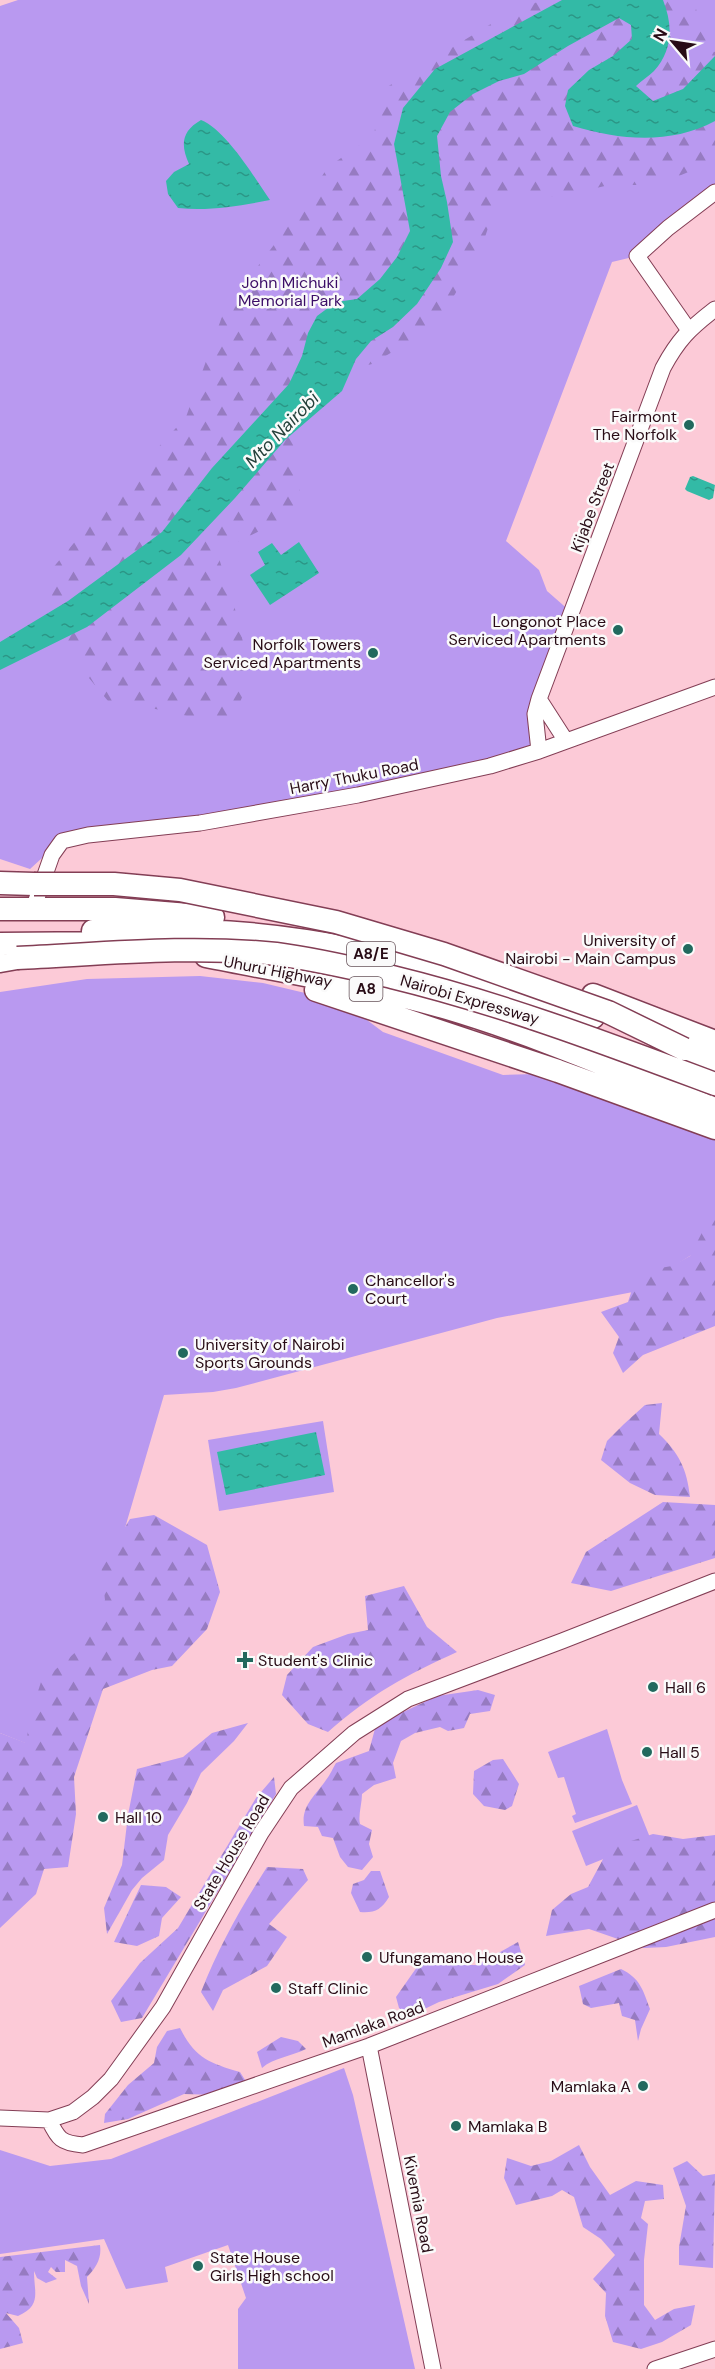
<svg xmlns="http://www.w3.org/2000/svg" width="715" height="2369" font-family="'DM Sans',sans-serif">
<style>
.green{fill:#b999f0}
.forest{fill:url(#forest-firs)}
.water{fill:url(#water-ripples)}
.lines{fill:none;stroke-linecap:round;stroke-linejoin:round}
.minor-casing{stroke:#833e55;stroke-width:17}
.highway-casing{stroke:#833e55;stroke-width:25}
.minor{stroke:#fff;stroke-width:15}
.highway{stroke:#fff;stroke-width:22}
.highway-bridge-casing{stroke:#833e55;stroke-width:25;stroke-linecap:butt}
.highway-bridge{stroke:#fff;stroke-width:22}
.poi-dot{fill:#22695e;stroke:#fafafa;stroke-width:2}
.labels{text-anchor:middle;stroke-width:5;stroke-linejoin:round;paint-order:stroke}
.shield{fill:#fafafa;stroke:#67535a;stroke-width:1.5}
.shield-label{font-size:15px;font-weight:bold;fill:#280c16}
.park-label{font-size:16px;fill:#3b0d67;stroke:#fafafa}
.poi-label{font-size:16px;fill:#280c16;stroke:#fafafa;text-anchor:start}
.street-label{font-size:16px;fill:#280c16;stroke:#fafafa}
.water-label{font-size:18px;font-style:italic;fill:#24403a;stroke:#fafafa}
</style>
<defs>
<pattern id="forest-firs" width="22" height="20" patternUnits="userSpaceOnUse" patternTransform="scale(1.5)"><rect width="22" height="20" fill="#b999f0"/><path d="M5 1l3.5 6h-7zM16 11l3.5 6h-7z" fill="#967bc1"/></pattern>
<pattern id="water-ripples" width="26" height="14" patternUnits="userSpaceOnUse" patternTransform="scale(1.5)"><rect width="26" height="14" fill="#33baa6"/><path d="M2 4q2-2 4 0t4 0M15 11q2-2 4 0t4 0" fill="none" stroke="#2b9686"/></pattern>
</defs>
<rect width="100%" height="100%" fill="#fccad7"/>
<path class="green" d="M 18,0 L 715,0 L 715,198 L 637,256 L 612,262 L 506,541 L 539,570 L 547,591 L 571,612 L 539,699 L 539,751 L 490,766 L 53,848 L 30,869 L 0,859 L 0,6 Z
M 200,976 L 263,983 L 343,1002 L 383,1032 L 503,1075 L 536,1074 L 563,1080 L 715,1139 L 715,1240 L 633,1292 L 497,1318 L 236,1388 L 213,1392 L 164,1395 L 115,1562 L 96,1644 L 45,1751 L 0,1733 L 0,992 L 87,979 Z
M 323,1421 L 334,1492 L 219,1511 L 208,1440 Z
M 607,1729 L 622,1780 L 632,1804 L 575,1823 L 572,1816 L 576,1814 L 564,1777 L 558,1778 L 548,1752 Z
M 637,1805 L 651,1840 L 586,1866 L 572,1831 Z
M 344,2068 L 353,2095 L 415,2369 L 238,2369 L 238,2309 L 246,2298 L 228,2245 L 165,2267 L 168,2282 L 126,2289 L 104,2239 L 0,2254 L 0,2150 L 50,2166 L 111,2159 Z"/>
<path class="forest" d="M 542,0 L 690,0 L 696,9 L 710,50 L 715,52 L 715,161 L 657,185 L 609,185 L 558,197 L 499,195 L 480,252 L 436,326 L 372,364 L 275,389 L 299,458 L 300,511 L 217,552 L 235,609 L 251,675 L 230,727 L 167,711 L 108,701 L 70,655 L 46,576 L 111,499 L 186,417 L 224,311 L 295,217 L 328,167 L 373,136 L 387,87 L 504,16 Z
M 715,1207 L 715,1326 L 643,1355 L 623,1373 L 613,1353 L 619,1337 L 601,1312 L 628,1302 L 635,1280 L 660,1268 L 672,1266 L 690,1256 Z
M 662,1403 L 659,1434 C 679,1453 687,1469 690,1497 L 655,1495 L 630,1483 L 601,1460 L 607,1441 L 624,1424 L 645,1405 Z
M 663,1502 L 715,1505 L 715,1558 L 611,1591 L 571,1583 L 586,1552 Z
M 154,1515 L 207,1545 L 220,1592 L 207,1629 L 172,1666 L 152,1670 L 103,1689 L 74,1777 L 76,1814 L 68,1867 L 44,1869 L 36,1894 L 0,1928 L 0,1733 L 26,1743 L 31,1713 L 41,1682 L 85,1644 L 105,1600 L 101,1566 L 130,1519 Z
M 404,1586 L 427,1627 L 457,1652 C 408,1674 368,1696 328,1732 L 308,1724 L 282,1695 L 287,1675 L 313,1647 L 348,1634 L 368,1630 L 365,1596 Z
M 478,1690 L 495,1695 L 490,1711 L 470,1714 L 464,1728 L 448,1731 L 440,1727 L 415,1733 L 401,1741 L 393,1763 L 396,1778 L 374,1785 L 362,1794 C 362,1804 358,1815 360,1824 L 372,1830 L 369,1844 L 373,1857 L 362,1870 L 348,1867 L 340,1857 L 333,1838 L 322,1836 L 318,1827 L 304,1826 C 301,1806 315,1796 326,1780 C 330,1775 333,1768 336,1763 L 369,1751 L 376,1725 L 437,1696 Z
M 248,1723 L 234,1741 L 201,1773 L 187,1803 L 168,1835 L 164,1860 L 142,1878 L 132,1890 L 107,1934 L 104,1908 L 122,1865 L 128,1815 L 137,1769 L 183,1757 L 212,1733 Z
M 503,1759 L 519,1784 L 512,1806 L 505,1810 L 484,1806 L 473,1794 L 474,1771 L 493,1760 Z
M 274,1777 L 276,1794 L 142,2018 L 121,2022 L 111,2001 L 140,1963 L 178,1928 L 256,1798 Z
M 653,1834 L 683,1839 L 715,1835 L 715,1937 L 666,1947 L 644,1948 L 589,1929 L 546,1936 L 552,1910 L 571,1894 L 588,1887 L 609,1848 Z
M 267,1867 L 303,1869 L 308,1880 L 269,1924 L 287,1937 L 267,1966 L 223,1990 L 213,2011 L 201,1992 C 219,1946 240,1909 267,1867 Z
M 371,1871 L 380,1871 L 389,1897 C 381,1910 375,1913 360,1912 L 351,1893 L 353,1884 L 364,1880 Z
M 141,1885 L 166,1887 L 181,1897 L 162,1918 L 159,1936 L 137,1946 L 114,1942 Z
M 518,1942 L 525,1965 L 498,1984 L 439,2002 L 410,2016 L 399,2008 L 396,1997 L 424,1957 L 436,1959 L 445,1955 L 456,1965 L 477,1965 Z
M 621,1969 C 640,1978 643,1990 650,2009 L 641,2029 L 638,2041 L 635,2020 L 622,2016 L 619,2003 L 591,2008 L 583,2004 L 579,1986 Z
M 180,2028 C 195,2058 209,2063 240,2072 L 247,2083 L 216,2095 L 184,2094 L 128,2119 L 104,2123 L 105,2114 L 128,2085 L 154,2063 L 157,2047 L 167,2031 Z
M 281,2037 L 298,2041 L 306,2049 C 292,2056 273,2058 262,2068 L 257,2052 Z
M 579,2145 L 590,2167 L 610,2195 L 636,2181 L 663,2185 L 664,2199 L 645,2201 L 641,2218 L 648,2224 L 644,2260 L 644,2305 L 655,2320 L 674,2309 L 695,2305 L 691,2325 L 662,2342 L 641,2349 L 613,2342 L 605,2316 L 606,2293 L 593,2279 L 615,2255 L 601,2239 L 583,2227 L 574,2197 L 562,2190 L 552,2196 L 516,2205 L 504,2178 L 507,2158 L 531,2166 L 551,2161 Z
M 687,2161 L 703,2176 L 715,2174 L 713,2268 L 679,2265 L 679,2247 L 686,2206 L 673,2168 Z
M 100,2245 C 102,2258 96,2268 87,2277 L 89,2304 L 81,2286 L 77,2266 L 65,2260 L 65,2272 L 56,2272 L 51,2267 L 48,2272 L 57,2279 L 46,2283 L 37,2278 L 34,2271 C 34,2293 42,2305 18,2316 L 6,2313 L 19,2328 L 23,2343 L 0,2349 L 0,2257 Z"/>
<path class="water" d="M 562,0 L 663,0 C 673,25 673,50 654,71 C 649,76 641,81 636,86 L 653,101 L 683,89 L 715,56 L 715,121 C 670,145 620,140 573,126 L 565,106 L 568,90 L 589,70 L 613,56 L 632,39 L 631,25 L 619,18 L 568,46 L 524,74 L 499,81 L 473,94 L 450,112 L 437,136 L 441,176 L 447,202 L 453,242 L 441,268 L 417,304 L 393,327 L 371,341 L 356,359 L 342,391 L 285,440 L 235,498 L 181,555 L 87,627 L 0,670 L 0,642 L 68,601 L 162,532 L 212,468 L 289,384 L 302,356 L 308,333 L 317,316 L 336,302 L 357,299 L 380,279 L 397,257 L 410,231 L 394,144 L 403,108 L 435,69 Z
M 201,120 C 225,129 255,178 270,200 C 239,206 210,211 178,208 L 168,194 L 166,181 L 174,172 L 189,164 C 180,144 182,131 201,120 Z
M 693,476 L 715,485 L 713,498 L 709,500 L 687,491 L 685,489 L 690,477 Z
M 299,542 L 319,573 L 270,605 L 250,575 L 265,565 L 258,552 L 272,543 L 281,555 Z
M 316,1432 L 325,1475 L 226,1495 L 217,1452 Z"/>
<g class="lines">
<defs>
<path id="minor" d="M 688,329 L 637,256 L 668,228 L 715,192
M 539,699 L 566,741
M 539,751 L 535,714 L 539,699 L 663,368 C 678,340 689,329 715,309
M 33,909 L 52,855 L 62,841 L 88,835 L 200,823 L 358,795 L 490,766 L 539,751 L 715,687
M 369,2046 L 433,2369
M 0,2118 L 49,2120 L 73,2112 L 93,2097 L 111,2079 L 163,2007 L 261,1833 L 291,1788 L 354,1733 L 408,1699 L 562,1641 L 715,1581
M 49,2120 C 58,2139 61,2143 83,2145 L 369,2046 L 715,1910
M 655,2369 L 715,2349"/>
<path id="highway" d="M 0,883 L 34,884
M 0,909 L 115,909 L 213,917
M 93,931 C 165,928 236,930 307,941 C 404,956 499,988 593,1017
M 0,944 L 114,943
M 206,956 C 286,972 368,985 447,1008 C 538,1035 626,1074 715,1109
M 0,961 L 17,958
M 316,990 L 558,1071 L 715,1128
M 593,995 L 715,1042
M 666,1044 L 715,1062"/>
</defs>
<use href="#minor" class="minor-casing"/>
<use href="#highway" class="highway-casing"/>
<use href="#minor" class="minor"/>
<use href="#highway" class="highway"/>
<defs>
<path id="highway-bridge" d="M 34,884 L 114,884 L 180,890 L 336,922 L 444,954 L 608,1012 L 684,1049
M 17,958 C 103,954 190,945 276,954 C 315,959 353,968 392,977 C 503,1004 608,1044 715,1084"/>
</defs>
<use href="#highway-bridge" class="highway-bridge-casing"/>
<use href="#highway-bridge" class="highway-bridge"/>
</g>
<g class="poi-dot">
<circle cx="689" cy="425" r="6"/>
<circle cx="618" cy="630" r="6"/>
<circle cx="373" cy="653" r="6"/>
<circle cx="688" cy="949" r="6"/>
<circle cx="353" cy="1289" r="6"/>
<circle cx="183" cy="1353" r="6"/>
<path d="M242 1651h6v6h6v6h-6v6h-6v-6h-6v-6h6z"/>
<circle cx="653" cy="1687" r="6"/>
<circle cx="647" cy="1752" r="6"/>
<circle cx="103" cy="1817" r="6"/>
<circle cx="367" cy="1957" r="6"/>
<circle cx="276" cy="1988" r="6"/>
<circle cx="643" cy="2086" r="6"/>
<circle cx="456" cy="2126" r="6"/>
<circle cx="198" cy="2266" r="6"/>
</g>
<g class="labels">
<g class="shield">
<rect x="347" y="942" width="48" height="24" rx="4.5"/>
<rect x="349.5" y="977" width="33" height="24" rx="4.5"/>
</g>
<g class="shield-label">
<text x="371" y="959">A8/E</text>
<text x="366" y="994">A8</text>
</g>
<g class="park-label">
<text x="290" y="288">John Michuki<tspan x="290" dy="18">Memorial Park</tspan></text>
</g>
<g class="poi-label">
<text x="677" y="422" text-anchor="end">Fairmont<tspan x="677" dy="18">The Norfolk</tspan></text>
<text x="606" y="627" text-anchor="end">Longonot Place<tspan x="606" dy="18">Serviced Apartments</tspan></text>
<text x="361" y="650" text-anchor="end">Norfolk Towers<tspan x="361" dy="18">Serviced Apartments</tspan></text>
<text x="676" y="946" text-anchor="end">University of<tspan x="676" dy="18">Nairobi - Main Campus</tspan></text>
<text x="365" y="1286">Chancellor's<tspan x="365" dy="18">Court</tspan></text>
<text x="195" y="1350">University of Nairobi<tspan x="195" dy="18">Sports Grounds</tspan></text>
<text x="258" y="1666">Student's Clinic</text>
<text x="665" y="1693">Hall 6</text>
<text x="659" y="1758">Hall 5</text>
<text x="115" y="1823">Hall 10</text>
<text x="379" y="1963">Ufungamano House</text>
<text x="288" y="1994">Staff Clinic</text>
<text x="631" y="2092" text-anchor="end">Mamlaka A</text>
<text x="468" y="2132">Mamlaka B</text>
<text x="210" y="2263">State House<tspan x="210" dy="18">Girls High school</tspan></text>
</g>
<g class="street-label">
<text transform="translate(592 507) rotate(-69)" y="6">Kijabe Street</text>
<text transform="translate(354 776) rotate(-11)" y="6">Harry Thuku Road</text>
<text transform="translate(278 971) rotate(11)" y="6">Uhuru Highway</text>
<text transform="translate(470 999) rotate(16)" y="6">Nairobi Expressway</text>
<text transform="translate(231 1852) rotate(-59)" y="6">State House Road</text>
<text transform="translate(373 2024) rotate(-20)" y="6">Mamlaka Road</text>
<text transform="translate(419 2204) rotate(79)" y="6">Kivemia Road</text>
</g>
<g class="water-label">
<text transform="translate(282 430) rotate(-46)" y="6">Mto Nairobi</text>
</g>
</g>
<g transform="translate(673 42) rotate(299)" stroke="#fafafa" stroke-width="4.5" paint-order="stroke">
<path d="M0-4.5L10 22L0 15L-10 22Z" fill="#280c16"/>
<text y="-9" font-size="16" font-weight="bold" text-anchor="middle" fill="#280c16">N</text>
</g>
</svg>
